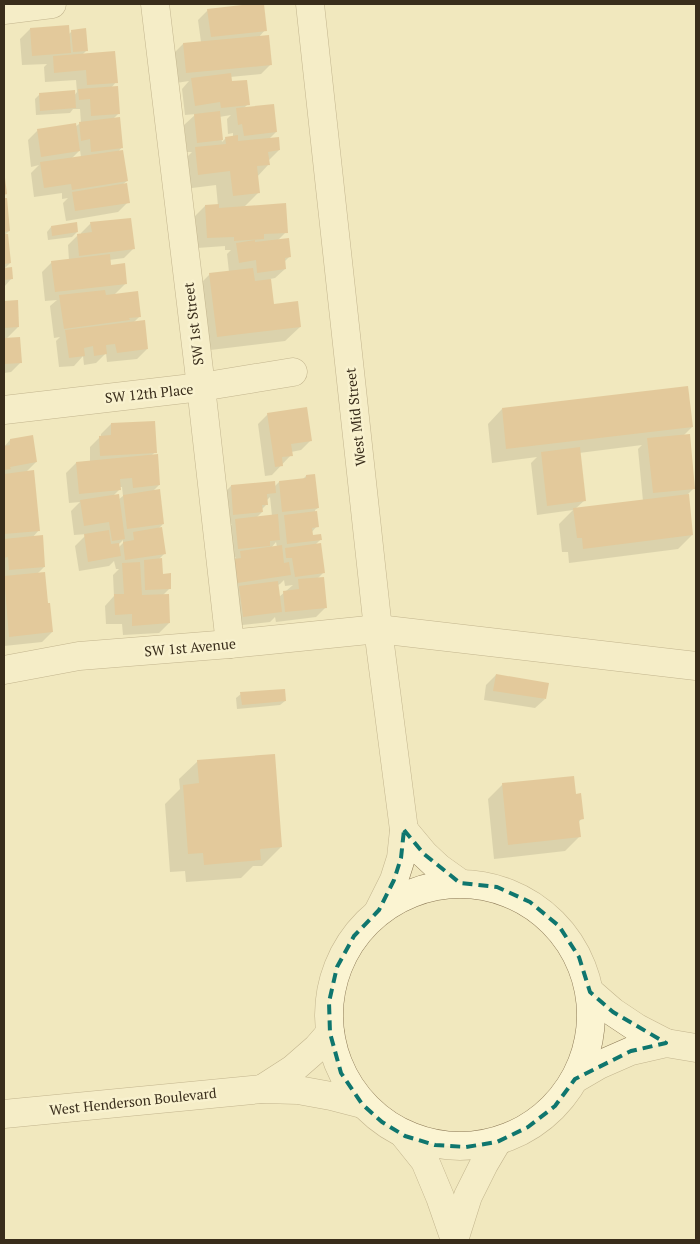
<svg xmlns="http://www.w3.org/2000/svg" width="700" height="1244" font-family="'PT Serif',serif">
<rect width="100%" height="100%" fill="#f1e8be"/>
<g fill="#0003" fill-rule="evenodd">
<path d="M262,4L265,30L259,37L271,64L261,74L230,77V83L248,104L244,108L276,132L269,139L279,150L268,161V165L257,177L258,193L244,207L286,232L277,241L290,256L284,262L285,269L275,278L270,279L273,305L300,327L285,341L202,351L195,289L210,274L229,272L227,254L231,250H225V246L197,248L195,216L205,206H218L216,185L184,189L181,163L192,152H187L184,125L196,114L185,115L182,89L189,81L176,83L173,54L183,44L201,42L198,20L208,10ZM231,115L227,119L228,134L233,133V137L226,138L222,142L219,117Z"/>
<path d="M30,29L69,34L72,31L86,51L82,55L116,82L111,88L119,113L113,119L122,147L118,152L127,181L122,185L128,202L118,212L66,221L63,203L68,198L62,199V193L34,197L31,173L39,165L31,167L28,140L38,130L75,127L79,124L81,123L80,109H73L70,113L36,115L35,99L39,95L74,96L77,92L76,80L45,82L44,67L47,64L22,65L20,39ZM80,150L81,157L71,159Z"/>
<polygon points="4,199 6,199 9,231 4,236"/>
<polygon points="91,223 134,248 124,258 109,260 110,266 126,283 114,295 140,316 133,323 147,349 137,359 107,362 106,353 96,363 84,365 83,356 74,366 59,367 56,341 60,337 54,338 50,306 57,300 45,301 42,272 52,262 69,260 68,245 78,235 81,235 81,233"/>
<polygon points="51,227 77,232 72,237 48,240 47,232"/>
<polygon points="7,235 10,263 4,269 11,279 4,287 4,236"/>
<polygon points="17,301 18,327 6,339 21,362 11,372 4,373 4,302"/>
<path d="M502,409L692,427L683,436L694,488L687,495L692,535L678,549L569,563L568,552H562L559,524L573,510L537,515L531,463L537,457L492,463L488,424ZM642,445L638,449L643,501L575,509L585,500L579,453Z"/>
<polygon points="268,414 311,440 301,450 291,452 291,455 272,475 265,476 258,424"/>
<path d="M111,424L155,452L152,455L159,485L152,492L163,524L158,529L165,553L158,560L162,575L170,588L163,595L169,623L159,633L123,635L122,624H106L105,606L114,596L113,575L119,569H116L114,561L109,566L79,571L75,546L87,534L74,535L71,511L80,502L69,503L66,473L76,463L90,461V447L100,437H101V434ZM119,487H122L123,496L118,500L112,497L120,489ZM123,540V543L118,548V545Z"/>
<polygon points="10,440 36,462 25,473 39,530 32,538 44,567 37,574 52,632 42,642 4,646 4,447"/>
<path d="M306,476L318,508L315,510L317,526L311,533L312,536L321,539L315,545L323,573L317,579L326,607L316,617L276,622L275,617L270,622L233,626V560L236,557L228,558L226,530L232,524H224L221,496L231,486L274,482V487L279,482L303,479ZM270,497L272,516L256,518L262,512V509L267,504L266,501ZM276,542L277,547L271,548ZM284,580L285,586L293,585L279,597L278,585L280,584Z"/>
<polygon points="496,675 545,699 535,708 484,700 486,685"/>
<polygon points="241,694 285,701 280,705 237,709 236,698"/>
<polygon points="198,761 281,847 262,866 253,866 241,878 186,882 185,871 170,872 165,804 180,789 179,779"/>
<polygon points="503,784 575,795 582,818 578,823 579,837 565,851 494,859 488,799"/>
</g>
<g fill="#d2a571">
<polygon points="251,4 264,4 267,31 211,37 207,9"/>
<polygon points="69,25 71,53 32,56 30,28"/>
<polygon points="86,28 88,51 73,52 71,30"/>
<polygon points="269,35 272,65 186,73 183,43"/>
<polygon points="115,51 118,83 87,85 86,70 54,73 53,56"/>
<polygon points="231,73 232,81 247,80 250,105 221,108 220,102 195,106 191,78"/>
<polygon points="118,86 120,114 91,116 90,99 79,100 78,89"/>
<polygon points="75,90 76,108 40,111 39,93"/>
<polygon points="274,104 277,132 244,136 242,124 238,125 236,108"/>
<polygon points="220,111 223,140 197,143 194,114"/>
<polygon points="120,117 123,148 91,152 90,139 81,141 79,122"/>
<polygon points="76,123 80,151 41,157 37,129"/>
<polygon points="238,135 238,141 279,137 280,150 268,152 270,165 257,166 260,193 233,196 230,171 198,175 195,147 226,144 225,137"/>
<polygon points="123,150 128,181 72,190 71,184 44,188 40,162"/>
<polygon points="4,178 5,178 7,194 4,195"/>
<polygon points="127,183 130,203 75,211 72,192"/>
<polygon points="4,198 7,198 10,231 4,232"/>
<polygon points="286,203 288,233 264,234 264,239 234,241 234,237 207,238 205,205 219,204 219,208"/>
<polygon points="131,218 135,249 79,256 77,234 92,232 90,222"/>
<polygon points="77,222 78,232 52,236 51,226"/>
<polygon points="4,234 8,234 11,263 4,264"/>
<polygon points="289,238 291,257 285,258 286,269 257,273 256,260 239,263 236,243 255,240 255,242"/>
<polygon points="110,254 111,265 125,263 127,284 55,292 51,261"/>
<polygon points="12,267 13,279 4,280 4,268"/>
<polygon points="253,268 255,281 271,279 274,304 298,301 301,327 217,337 209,273"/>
<polygon points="105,290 106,295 138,291 141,317 129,318 130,320 64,329 59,295"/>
<polygon points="18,300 19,327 4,328 4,301"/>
<polygon points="145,320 148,349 117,353 115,344 106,345 107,354 94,356 93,346 84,348 85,356 69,358 65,330"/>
<polygon points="20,337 22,363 4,364 4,338"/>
<polygon points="688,386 693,427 506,449 502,408"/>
<polygon points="307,407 312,441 291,444 293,456 282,457 283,466 275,467 267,413"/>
<polygon points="155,421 157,453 100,456 99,436 111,435 111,423"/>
<polygon points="690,434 695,489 653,493 647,438"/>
<polygon points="33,435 37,462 10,467 11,469 4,470 4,446 10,445 10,439"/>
<polygon points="580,447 586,501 547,506 541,452"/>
<polygon points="158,454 160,485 133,488 132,478 120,479 121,490 79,494 76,462"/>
<polygon points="34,470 40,531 4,534 4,474"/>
<polygon points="315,474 319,508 282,512 279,481 306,478 306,475"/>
<polygon points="275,481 276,493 267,494 268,505 262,505 263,512 233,515 231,485"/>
<polygon points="160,489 164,524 127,529 123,495"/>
<polygon points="119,494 125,539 112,541 109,522 84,526 80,500"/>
<polygon points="689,494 693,535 583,549 582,538 577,538 573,508"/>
<polygon points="317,511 319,527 312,528 313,535 321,534 322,540 287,544 284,515"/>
<polygon points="278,514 280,540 270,541 270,546 238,549 235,519"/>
<polygon points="162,527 166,554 125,560 123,542 134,540 133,532"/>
<polygon points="109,530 111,544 119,543 121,556 88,562 84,534"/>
<polygon points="43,535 45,567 9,570 8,557 4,558 4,539"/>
<polygon points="321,543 325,573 295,577 292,558 286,558 285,548"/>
<polygon points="282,545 284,563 289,562 291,575 231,584 228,560 241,558 240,551"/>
<polygon points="162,558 163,574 171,573 171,589 145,590 144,560"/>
<polygon points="140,562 142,595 169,594 170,623 132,626 132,614 115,615 114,594 124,594 122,563"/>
<polygon points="45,572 48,603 50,603 53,632 9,637 4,576"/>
<polygon points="324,577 327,608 285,612 283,591 299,589 298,579"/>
<polygon points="278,581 282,612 243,617 239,586"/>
<polygon points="496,674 549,683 546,699 493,691"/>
<polygon points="285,689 286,701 242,705 240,692"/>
<polygon points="275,754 282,847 260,849 261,860 204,865 203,853 188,854 183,785 199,783 197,760"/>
<polygon points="574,776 576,794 581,793 584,819 579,820 581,837 508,845 502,783"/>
</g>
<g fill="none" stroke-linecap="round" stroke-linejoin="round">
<g stroke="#8b7855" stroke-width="29">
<g id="minor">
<polyline points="155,4 201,387 230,644"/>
<polyline points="310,4 378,629 404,830 401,858 394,880 379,910"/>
<polyline points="4,10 52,4"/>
<polyline points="4,410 201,387 293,372"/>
<polyline points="4,670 79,656 230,644 378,629 696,666"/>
<polyline points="404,830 424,854 439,868 460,883"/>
</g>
</g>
<g stroke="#8b7855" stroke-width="29">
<g id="tertiary">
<circle cx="460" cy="1015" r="131"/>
<polyline points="590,992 613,1012 637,1028 666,1043"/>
<polyline points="575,1079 599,1065 631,1051 666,1043 696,1048"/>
<polyline points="262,1089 293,1069 317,1048 330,1033"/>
<polyline points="4,1114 262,1089 298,1090 331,1096 362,1104"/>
<polyline points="405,1136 425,1161 440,1197 455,1240"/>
<polyline points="455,1237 468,1196 484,1164 497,1142"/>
</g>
</g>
<use href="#minor" stroke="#fbf4d2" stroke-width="28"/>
<use href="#tertiary" stroke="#fbf4d2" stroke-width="28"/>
</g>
<path d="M0 0H700V1244H0ZM404,830L424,854L460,883L497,887L530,902L559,926L579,957L590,992L613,1012L666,1043L631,1051L575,1079L555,1106L528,1127L497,1142L466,1147L435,1145L405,1136L382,1122L362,1104L341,1073L330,1033L329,1002L337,967L354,936L379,910L394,880L401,858Z" fill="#f1e8be" fill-opacity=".55" fill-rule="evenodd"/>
<path fill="none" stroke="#0f766e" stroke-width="4" stroke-dasharray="10 6" stroke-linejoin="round" d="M404,830L424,854L460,883L497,887L530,902L559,926L579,957L590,992L613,1012L666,1043L631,1051L575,1079L555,1106L528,1127L497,1142L466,1147L435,1145L405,1136L382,1122L362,1104L341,1073L330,1033L329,1002L337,967L354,936L379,910L394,880L401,858Z"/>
<g text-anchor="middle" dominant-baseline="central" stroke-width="5" stroke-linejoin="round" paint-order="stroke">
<g font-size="14" fill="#392d1b" stroke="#f8f1ce">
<text transform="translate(193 324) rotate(-97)">SW 1st Street</text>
<text transform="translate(149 393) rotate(-6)">SW 12th Place</text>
<text transform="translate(355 417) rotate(-96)">West Mid Street</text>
<text transform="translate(190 647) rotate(-5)">SW 1st Avenue</text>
<text transform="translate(133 1101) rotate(-6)">West Henderson Boulevard</text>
</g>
</g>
<rect width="700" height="1244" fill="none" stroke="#392d1b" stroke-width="10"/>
</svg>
